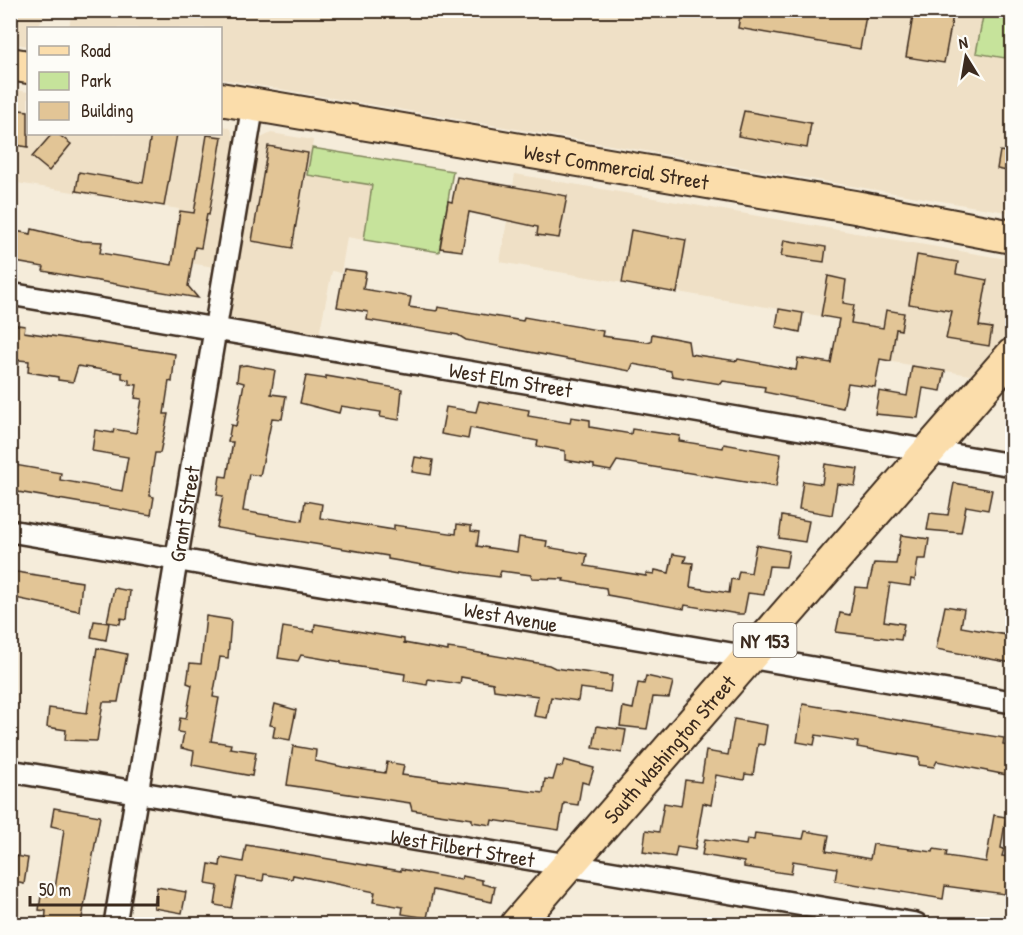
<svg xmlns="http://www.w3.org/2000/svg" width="1023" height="935" font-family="'Patrick Hand',sans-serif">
<rect width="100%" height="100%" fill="#f5ecda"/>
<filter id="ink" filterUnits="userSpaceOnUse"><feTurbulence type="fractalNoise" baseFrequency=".0167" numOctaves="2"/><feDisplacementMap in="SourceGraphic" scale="12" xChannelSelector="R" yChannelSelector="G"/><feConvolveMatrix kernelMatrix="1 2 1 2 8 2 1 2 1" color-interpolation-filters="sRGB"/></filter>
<g filter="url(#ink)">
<g fill="#efe0c6">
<polygon points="72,10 984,10 976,52 1005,58 1012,14 1012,213 221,79 220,28 69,28"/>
<polygon points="10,11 45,11 38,28 28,28 28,46 11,43"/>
<polygon points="10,89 28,92 28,134 220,134 221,124 231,129 235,142 214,267 171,260 179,209 11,182"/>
<polygon points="271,133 313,140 308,175 372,185 364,240 347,237 341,273 332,271 319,335 237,322 227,315 257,140"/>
<polygon points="515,174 1006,259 1012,263 1012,327 976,376 833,352 838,319 500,262"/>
</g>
<g fill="#c6e39b" stroke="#80865c" stroke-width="1.5">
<polygon points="984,11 1012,11 1005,58 976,53"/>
<polygon points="312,148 453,171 439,252 364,240 372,185 307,175"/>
</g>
<g fill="#e2c596" stroke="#3b2a1e" stroke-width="1.5">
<polygon points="741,10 867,10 860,49 738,28"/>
<polygon points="914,10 954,10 944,63 906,57"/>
<polygon points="10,109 28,111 28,147 10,144"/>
<polygon points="744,111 811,123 807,148 738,136"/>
<polygon points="52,134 58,134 71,144 49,171 32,157"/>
<polygon points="151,134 177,134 164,206 76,191 79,172 143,183"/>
<polygon points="207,135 222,137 209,215 207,214 201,248 195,247 188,286 198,298 75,277 43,271 44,267 10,261 10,230 31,234 32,229 82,241 102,242 100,253 172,265 180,211 194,213"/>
<polygon points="268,146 308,153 292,248 252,241"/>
<polygon points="1000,151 1012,153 1012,172 997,169"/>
<polygon points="457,177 567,196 559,238 537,235 538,227 469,212 462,251 440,248 448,201 452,202"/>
<polygon points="631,230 686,240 677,293 622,283"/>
<polygon points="784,240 826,247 824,262 781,256"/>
<polygon points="917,255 958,262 956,274 987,280 979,326 992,328 989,346 946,339 952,311 909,304"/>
<polygon points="344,269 366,272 363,289 411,297 409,307 437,311 438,307 523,321 524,317 603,331 602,336 647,342 651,341 652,334 688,341 690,354 737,361 738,359 796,370 798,358 831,363 839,319 821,316 828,276 846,280 843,303 854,305 851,323 883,328 886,310 904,313 901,330 896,329 891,361 880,359 875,387 848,383 843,408 764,392 765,387 723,381 721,384 672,376 671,371 633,364 630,371 466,340 458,335 367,320 368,312 337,307"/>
<polygon points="779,309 803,313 800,332 776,327"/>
<polygon points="10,324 25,326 24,332 175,354 172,382 169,381 164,414 168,414 165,429 160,453 155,453 151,478 150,496 154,497 151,515 18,492 18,489 11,488 15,465 61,473 60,480 122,491 128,457 92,451 95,430 113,433 114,429 136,433 142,399 135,398 137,385 129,384 129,380 122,378 122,373 78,366 73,382 58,380 58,377 28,372 29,361 19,360 18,366 10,365"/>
<polygon points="246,365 275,370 271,394 286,396 282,419 272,418 260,476 249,474 243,511 302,521 305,501 322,504 320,518 394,530 394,525 456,534 457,524 471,526 471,531 479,532 477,546 517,552 519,537 547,541 546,547 587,554 585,566 646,576 646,573 654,574 655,570 669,573 673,554 686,556 684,562 693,563 690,587 729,593 731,579 737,580 739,571 751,573 756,545 789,551 786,567 769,566 764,595 748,593 744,614 738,614 685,605 684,609 607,595 606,588 563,581 564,579 532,578 531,575 501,571 499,577 469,573 388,559 388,556 217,528 223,496 217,495 220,476 227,477 233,442 228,442 231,425 236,426 244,383 237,381 239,366"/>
<polygon points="912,366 945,371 941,391 923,388 918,418 875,414 879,391 907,396"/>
<polygon points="306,376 326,379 326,376 402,389 399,420 380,417 381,412 341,406 339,413 300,403"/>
<polygon points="479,401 529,410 528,416 570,423 571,417 590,420 590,427 631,434 632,429 680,436 679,441 723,448 724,444 781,454 776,487 617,461 611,471 594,468 594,465 565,460 565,451 537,446 538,441 470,428 468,439 441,434 446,407 476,412"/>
<polygon points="415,457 433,460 431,475 412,472"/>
<polygon points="825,464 858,469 855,486 837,484 832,515 799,509 803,481 822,484"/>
<polygon points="954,483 992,490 988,510 966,506 961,533 927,530 930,513 948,515"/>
<polygon points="782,516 809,521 805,542 779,538"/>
<polygon points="901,535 929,539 926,559 918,559 915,580 911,579 910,586 890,583 884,621 904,624 901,640 836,632 840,613 850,615 855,587 868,588 874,563 896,564"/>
<polygon points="10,571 82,582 79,611 10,597"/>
<polygon points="114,588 130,591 127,619 121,618 120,624 107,622"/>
<polygon points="945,606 964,609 961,627 1012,636 1012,663 936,649"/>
<polygon points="206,616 231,620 228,658 220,657 213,697 219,698 211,741 231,744 230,748 256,752 252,776 192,765 194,751 181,748 184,733 178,732 180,718 186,719 192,685 187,683 190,663 201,664"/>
<polygon points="94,621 109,623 106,640 91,637"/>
<polygon points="315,624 404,639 404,643 448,651 448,648 462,650 549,665 555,668 612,676 610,692 580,688 578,701 551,697 547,718 534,716 538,696 494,690 493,683 461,677 460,684 428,679 427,685 404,681 405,674 341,664 341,662 301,655 298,661 278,658 283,627 314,632"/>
<polygon points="97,648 127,654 118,702 103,702 97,741 65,740 66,730 47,727 49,708 87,713"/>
<polygon points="646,676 673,682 669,698 653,697 647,729 620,726 623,707 633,709 638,683 644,684"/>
<polygon points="275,704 296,710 290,740 273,737 275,726 270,725"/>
<polygon points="803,704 1004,738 1003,745 1012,747 1012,776 937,761 934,767 919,765 919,758 857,747 858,742 816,735 814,745 797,742"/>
<polygon points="734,719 767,725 764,745 758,744 753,775 745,774 744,780 716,775 711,805 703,803 695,850 677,847 675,857 643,852 646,830 659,832 664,803 681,806 685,780 701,782 706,751 728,755"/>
<polygon points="597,726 626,730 622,753 593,748"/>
<polygon points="293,746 316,750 315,761 343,767 385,773 387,762 404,765 402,775 543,793 545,779 553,780 557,766 562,767 564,760 594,768 589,784 582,782 578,805 564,803 559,830 492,820 491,825 472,822 472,819 412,810 410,803 287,785"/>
<polygon points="54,808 100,816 81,924 45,924 46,911 39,910 41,896 54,895 61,850 64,829 51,826"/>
<polygon points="994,815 1006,817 1001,848 1004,849 1002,856 1010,857 1009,867 1012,868 1012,895 945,886 943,899 835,881 837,868 793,861 791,874 744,867 744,862 702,855 705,839 746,845 747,839 754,840 755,833 803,839 805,831 829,835 826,851 870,859 873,844 933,852 934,849 947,851 946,856 986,862"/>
<polygon points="246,845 401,871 401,869 461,880 462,876 482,880 482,884 495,887 492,902 433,890 427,918 402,914 403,907 373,902 375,892 293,875 292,879 264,874 263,881 237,877 231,908 215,905 218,886 206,884 209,864 220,866 221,858 243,862"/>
<polygon points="10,855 28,858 24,884 10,881"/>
<polygon points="157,887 186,892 182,913 154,908"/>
</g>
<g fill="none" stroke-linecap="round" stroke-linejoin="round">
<g stroke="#3b2a1e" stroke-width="26">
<g id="minor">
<path id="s1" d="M10,294L1012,465"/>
<path id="s2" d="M10,531L1012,702"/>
<path id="s3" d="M10,771L916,924"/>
<path id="s4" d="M115,924L253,105"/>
</g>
</g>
<g stroke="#3b2a1e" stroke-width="36">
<g id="primary">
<polyline points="10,64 28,67"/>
<path id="s5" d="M220,99L855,207L1012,237"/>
<path id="s6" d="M517,924L1012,355"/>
</g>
</g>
<use href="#minor" stroke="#fdfcf7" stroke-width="21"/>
<use href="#primary" stroke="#fbddab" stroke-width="32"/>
</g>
</g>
<g text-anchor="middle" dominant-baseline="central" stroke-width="6" stroke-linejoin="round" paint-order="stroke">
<rect fill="#fdfcf7" stroke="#75695f" stroke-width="1.5" x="733.5" y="623" width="63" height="34" rx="4.5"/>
<g font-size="20" font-weight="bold" fill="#3b2a1e">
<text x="765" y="640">NY 153</text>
</g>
<g font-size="21" fill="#3b2a1e" stroke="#fdfcf7">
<text stroke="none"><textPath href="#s5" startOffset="402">West Commercial Street</textPath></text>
<text stroke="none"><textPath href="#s1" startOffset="508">West Elm Street</textPath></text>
<text stroke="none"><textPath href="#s4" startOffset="416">Grant Street</textPath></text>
<text stroke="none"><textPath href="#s2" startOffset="508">West Avenue</textPath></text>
<text stroke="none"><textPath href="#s6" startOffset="232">South Washington Street</textPath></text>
<text stroke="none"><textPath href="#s3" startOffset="459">West Filbert Street</textPath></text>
</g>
</g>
<rect width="1023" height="935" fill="none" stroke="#fdfcf7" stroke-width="36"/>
<rect x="18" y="18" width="987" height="899" fill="none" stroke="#3b2a1e" stroke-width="2" filter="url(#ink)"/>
<rect x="27" y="27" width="195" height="108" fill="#fdfcf7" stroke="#afa8a0" stroke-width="1.5"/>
<rect x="39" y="46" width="30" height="9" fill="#fbddab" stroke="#afa8a0" stroke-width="1.5"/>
<text x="81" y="57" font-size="18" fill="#3b2a1e">Road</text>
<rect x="39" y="72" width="30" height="18" fill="#c6e39b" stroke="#afa8a0" stroke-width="1.5"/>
<text x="81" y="87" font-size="18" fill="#3b2a1e">Park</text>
<rect x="39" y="102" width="30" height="18" fill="#e2c596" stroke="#afa8a0" stroke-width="1.5"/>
<text x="81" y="117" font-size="18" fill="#3b2a1e">Building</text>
<g transform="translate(966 57) rotate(349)" stroke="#fdfcf7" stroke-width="4.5" paint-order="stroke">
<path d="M0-4.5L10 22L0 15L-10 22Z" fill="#3b2a1e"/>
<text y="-9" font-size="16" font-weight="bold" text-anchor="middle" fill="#3b2a1e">N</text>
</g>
<path d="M30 896v9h128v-9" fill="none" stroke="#3b2a1e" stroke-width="3"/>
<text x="39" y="896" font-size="18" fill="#3b2a1e" stroke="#fdfcf7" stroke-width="4.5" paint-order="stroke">50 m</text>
</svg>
